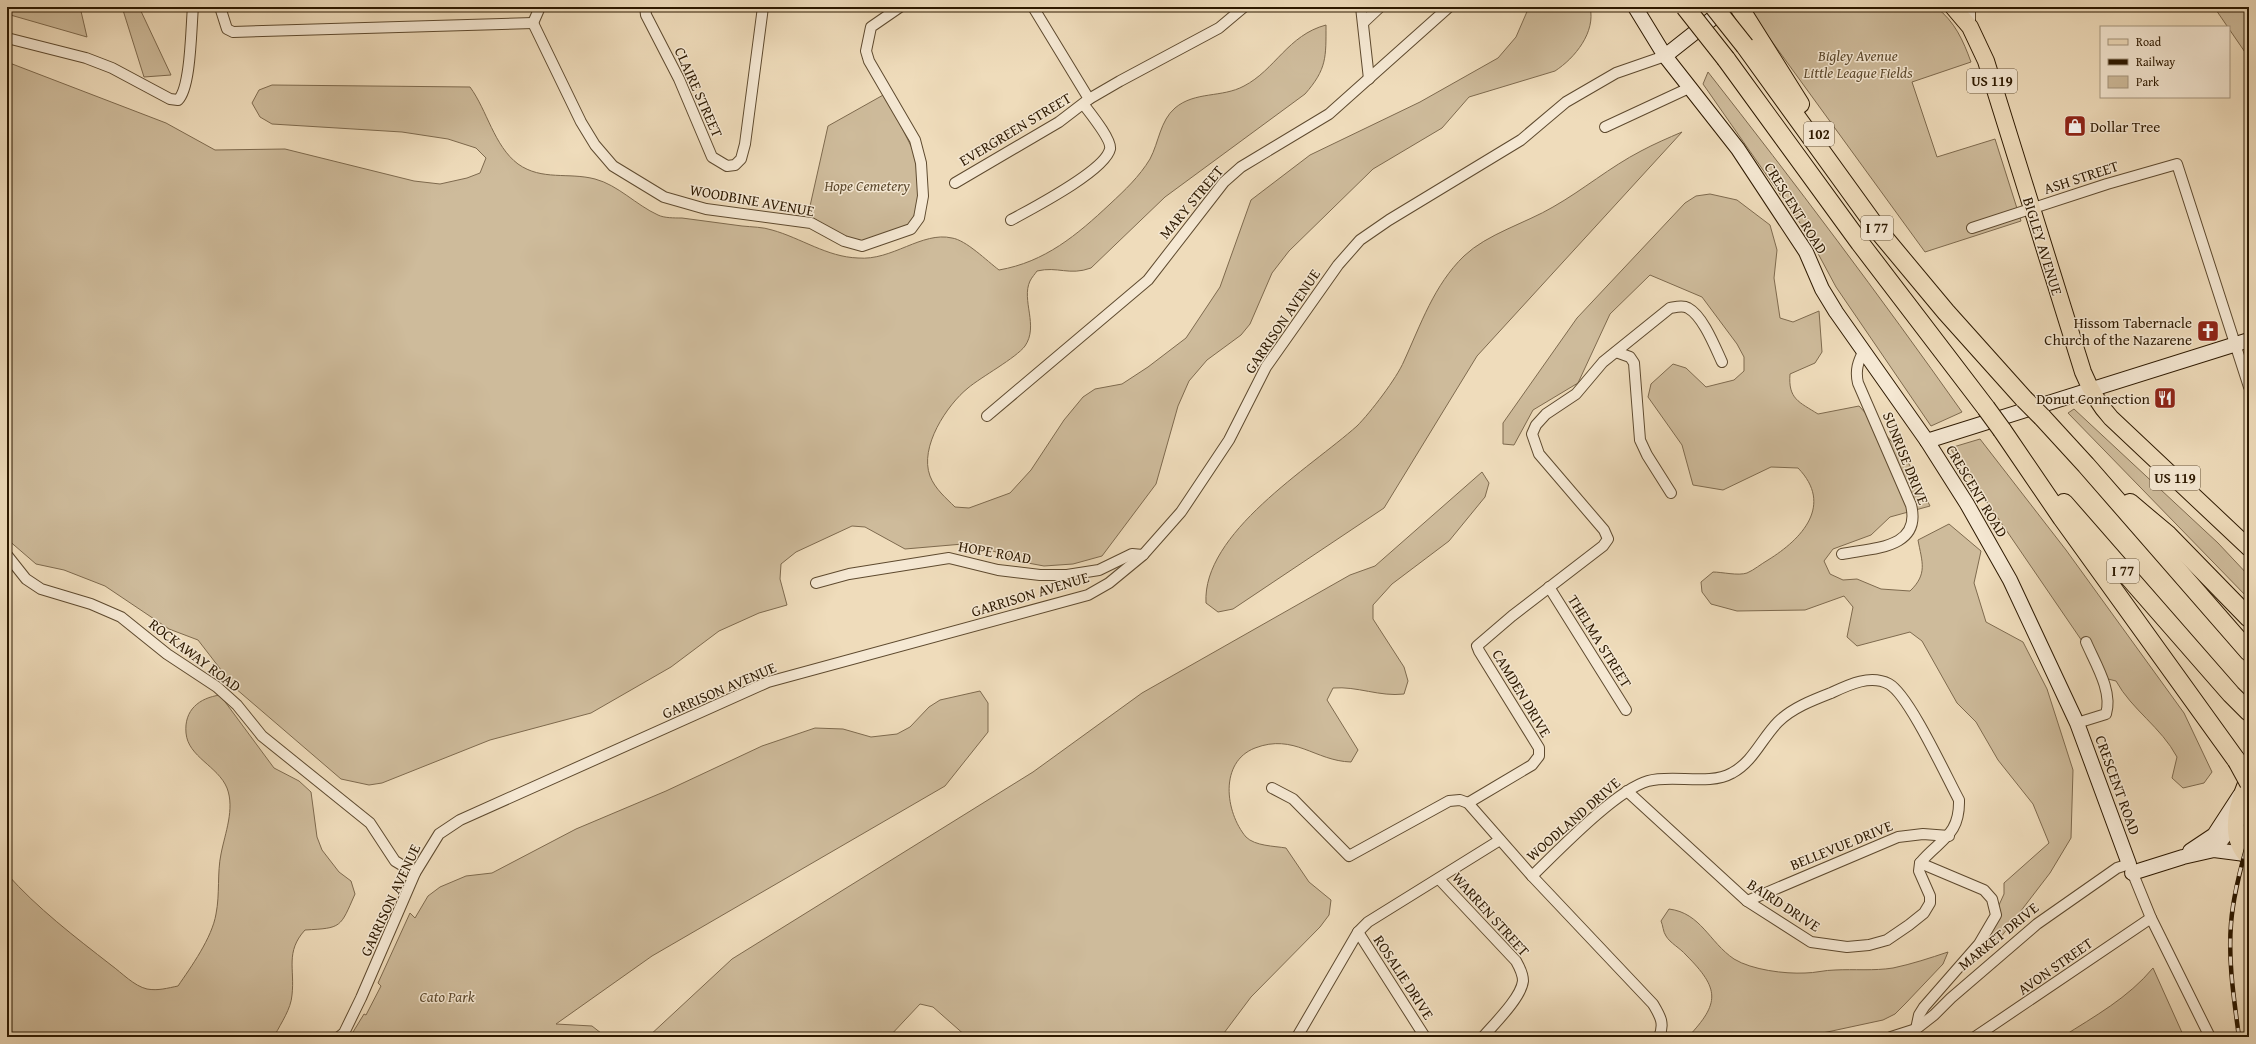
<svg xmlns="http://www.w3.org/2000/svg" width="2256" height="1044" font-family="'Gentium Book Plus',serif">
<rect width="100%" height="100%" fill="#efdcbb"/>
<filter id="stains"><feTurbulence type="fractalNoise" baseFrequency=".005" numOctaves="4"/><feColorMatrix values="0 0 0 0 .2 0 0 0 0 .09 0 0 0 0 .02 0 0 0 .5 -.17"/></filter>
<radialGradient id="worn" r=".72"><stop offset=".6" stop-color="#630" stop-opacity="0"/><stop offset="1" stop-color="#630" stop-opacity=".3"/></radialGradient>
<g fill="#cebb9b" stroke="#7e6a4e">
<polygon points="7,7 80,7 87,37 7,14"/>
<polygon points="122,7 139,7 171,75 144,77"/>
<path d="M1529,7H1590C1596,32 1575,58 1555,71L1469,97L1442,128L1373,169L1289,251L1272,273L1250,324L1241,335L1207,360L1189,381L1178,406L1156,484L1102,556L1073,564L1044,566L1028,563L990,550L963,544L905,549L865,527L852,526L796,552L781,564L780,579L787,605L759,613L719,631L671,667L591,713L490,740L382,783L369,785L341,779L235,688L198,640L169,629L105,586L64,570L36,564L7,539V62L166,123L215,150L285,149L414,181L440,184L467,178L480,173L486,158L476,148L448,139L402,132L272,124L260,117L252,103L259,90L272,85L470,87C487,110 494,146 518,164C542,181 568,172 595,179C618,185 636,205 658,215C664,218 674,218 682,218C702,221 722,223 742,226C752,227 763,227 772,230C801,238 827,257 858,258C892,261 922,231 952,238C966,240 987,261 999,270C1045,262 1077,235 1110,204C1125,190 1139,177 1150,159C1159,142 1160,121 1175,108C1195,91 1222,98 1244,86C1275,70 1288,35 1326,25C1326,57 1327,69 1305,94L1165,197L1091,268C1069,276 1058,266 1037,271C1035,274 1032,277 1030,281C1021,300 1039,326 1025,346C1016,358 981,377 968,388C947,405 919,447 930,476C935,489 946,498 955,507L969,508L1010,493L1031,470L1064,420L1083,397L1095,389L1122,384L1148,367L1186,338L1220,287L1251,200L1310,155L1420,102L1498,58L1516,37Z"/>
<path d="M1753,7H1936C1955,22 1963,40 1971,62L1912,82L1937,157L1995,139L2021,221L1925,252L1749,10Z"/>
<polygon points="2214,7 2245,7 2249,13 2249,58"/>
<path d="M1708,72C1795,183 1880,296 1962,412L1931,426L1836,287L1807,233L1703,84Z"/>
<polygon points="885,94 919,162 919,204 912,220 905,227 862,242 840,234 808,215 828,126"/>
<path d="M1682,132L1477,356L1384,508L1233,609L1218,612L1206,603C1202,533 1310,468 1357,426C1370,413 1397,378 1404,361C1421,324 1434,285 1464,256C1487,234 1526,223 1553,207C1583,190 1610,167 1641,151C1654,144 1668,138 1682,132Z"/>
<path d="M1710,194L1737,200L1770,225L1777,250L1774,278L1780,318L1793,322L1819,311L1822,352L1815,363L1790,374C1788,399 1799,402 1818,414L1859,406L1905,456L1930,506L1890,517L1871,535L1833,549L1824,561L1830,574L1843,580L1857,579L1881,589L1910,591C1928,574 1922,562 1918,540L1949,524L1981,551L1974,583L1986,622L2023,642L2047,689L2073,770L2071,838L2050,873L1994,946L1974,960L2004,894V883L2049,843L2033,804L1998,760L1976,722L1957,703L1922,641L1910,632L1857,646L1847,637L1853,607L1844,596L1805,610L1737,611L1711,604L1702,592L1701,582L1713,572C1722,572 1738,576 1747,573C1754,570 1761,564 1768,560C1802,539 1834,505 1798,468L1771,467L1723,490L1693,485L1682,445L1648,397L1651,384L1673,364L1686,368L1706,387L1734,380L1744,371V357L1737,344L1702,297L1650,275L1610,314L1578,383L1533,410L1514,445L1503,444V423L1577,318L1685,203L1696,196Z"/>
<polygon points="2074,409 2218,543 2249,576 2249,599 2068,413"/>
<path d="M1980,439L2066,550L2184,713L2212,772L2204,783L2183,788L2172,778L2177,757C2161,727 2132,710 2116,681L2108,679L1950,448Z"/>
<path d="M1482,472L1489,483L1485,497L1449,541L1392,584L1373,605V619L1404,667L1408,681L1404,694C1380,697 1357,686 1333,688L1327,700L1358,750L1351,762C1315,761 1294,733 1255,748C1219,762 1225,812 1246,837C1255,846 1274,846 1286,848L1309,882L1331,900L1329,915L1320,927L1251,997L1221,1037H967L933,1007L920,1004L889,1037H648L732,959L1033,772L1142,693L1350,575L1375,566Z"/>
<polygon points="980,691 988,703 988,732 945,786 652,956 556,1024 592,1026 606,1037 350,1037 364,1014 366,1015 381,986 378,983 410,913 415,918 428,896 440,887 466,876 492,873 576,829 666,791 762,746 815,728 843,729 871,737 897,734 910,727 929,707 940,700"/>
<path d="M220,695L274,768L299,781L311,792L317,837L322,850L339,872L351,881L355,894C340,928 342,928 305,930C285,952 295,969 292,995C291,1009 281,1023 275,1035L273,1037H7V874C37,908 75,937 111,965C122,973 134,986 147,989C158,991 168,988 178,986C191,967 212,938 216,914C220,894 217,873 221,854C225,833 235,809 227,788C218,766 188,757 186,733C184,710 199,698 220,695Z"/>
<path d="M1669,909C1701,913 1709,942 1734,959C1752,970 1785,974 1805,973C1815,973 1825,970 1835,970C1854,969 1874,971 1893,968C1912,964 1930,958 1948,952L1943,964L1905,1004L1895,1014L1883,1020L1804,1037H1688C1720,1003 1720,989 1686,955C1680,948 1670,943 1666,936C1663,932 1663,925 1661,921Z"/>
<path d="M2153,968L2184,1037H2062C2095,1016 2128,998 2153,968Z"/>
</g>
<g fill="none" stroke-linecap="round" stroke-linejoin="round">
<g stroke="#5e4a2f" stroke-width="12">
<g id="street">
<polyline points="220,7 227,29 233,32 533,23"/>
<polyline points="645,7 646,15 679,79 712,157 727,166 735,165 741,159 745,144 763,7"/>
<polyline points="1033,7 1089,99"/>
<polyline points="1361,7 1369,79"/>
<polyline points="1970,7 1970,27"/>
<polyline points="533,23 581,122 595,145 613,166 664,197 706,209 811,223 844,241 862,246 911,229 919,218 923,196 921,163 915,140 869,61 866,51 871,27 900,7"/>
<polyline points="533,23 540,7"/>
<polyline points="1363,23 1380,7"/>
<path d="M7,38L86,58L112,68L170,99L178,100C191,88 191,27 193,7"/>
<polyline points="1605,127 1689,88"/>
<polyline points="955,183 1059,122 1089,99 1120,81 1219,28 1244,7"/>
<path d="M1011,220C1031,209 1105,171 1110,149C1112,140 1090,113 1084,105"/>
<polyline points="1972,228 2107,184 2177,164 2249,387"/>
<polyline points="1616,352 1630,357 1634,363 1640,440 1647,455 1671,493"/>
<polyline points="987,416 1148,280 1224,182 1241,167 1329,114 1449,7"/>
<path d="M1842,554C1872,548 1922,549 1911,505L1858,383C1855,370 1858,362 1864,350"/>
<polyline points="7,555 26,579 41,589 91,604 121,617 167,654 217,687 237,705 262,736 370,823 395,861 415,873"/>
<polyline points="816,583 849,574 949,558 998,570 1040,575 1067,575 1099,570 1132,554 1143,555"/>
<polyline points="1549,587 1626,710"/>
<path d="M2077,723L2106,714C2113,691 2095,663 2086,642"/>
<path d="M1272,788L1293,799L1349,856L1449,801L1460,800L1468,803L1532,876L1653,1004C1660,1016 1665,1023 1659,1037"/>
<polyline points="1627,791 1747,901 1811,942 1847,947 1869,945 1887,940 1909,925 1924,913 1930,903 1930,896 1919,871 1920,863"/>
<path d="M1468,803L1532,765L1539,756V748L1479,651L1477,646L1512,616L1603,546L1608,539L1604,530L1539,454L1532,434L1536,425L1546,414L1576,394L1603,362L1670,308C1676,307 1683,305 1688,308C1703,316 1715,347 1722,362"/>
<path d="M1532,876C1558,851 1616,790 1648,781C1673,774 1709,786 1732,773C1753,762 1762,738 1778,722C1792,708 1813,700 1831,693C1848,685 1870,674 1889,684C1909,695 1946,776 1959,800C1960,836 1940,839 1920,863L1984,890L1992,899L1996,915L1979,944L1924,1007L1919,1015L1916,1029"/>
<path d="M1439,879L1516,961C1520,968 1523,974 1523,981C1521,998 1494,1024 1483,1037"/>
<polyline points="1747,901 1898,837 1923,834 1949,836"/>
<polyline points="1358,932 1425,1037"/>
<polyline points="339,1037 344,1033 361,998 415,873 439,834 460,820 768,682 1088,595 1109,583 1143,555 1181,512 1229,440 1266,367 1338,265 1360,240 1389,220 1521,140 1566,102 1616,73 1665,56"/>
<polyline points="1297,1037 1358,932 1368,922 1500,840"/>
<polyline points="1891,1037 1916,1029 1934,1015 1951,998 2037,924 2117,868 2129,864 2151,918 2210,1037"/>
<polyline points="1975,1037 2151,918"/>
</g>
</g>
<g stroke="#2d1900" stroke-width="16">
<g id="secondary">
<polyline points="1635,7 1665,56 1738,149 1806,252 1822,289 1836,312 1927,441 1967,504 2010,580 2077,723 2129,864"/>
<polyline points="1665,56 1727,7"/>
<polyline points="1927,441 2249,340"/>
<polyline points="2214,850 2235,822"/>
<polyline points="2190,851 2214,835 2240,795"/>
<polyline points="2132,873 2183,857 2214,850 2245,854"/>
</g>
</g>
<g stroke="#2d1900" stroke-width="18">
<g id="primary">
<path d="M1953,7L1970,27L1986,61L2083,372C2090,389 2098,404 2111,418L2249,548"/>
<path d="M2249,777C2238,801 2226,837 2249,858"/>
</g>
</g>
<g stroke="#2d1900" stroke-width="20">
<g id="highway">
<polyline points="1739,7 1800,104"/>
<polyline points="1745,46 1881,234 1946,312 2024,399"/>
<polyline points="1726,59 1860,243 1986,408"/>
<polyline points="2042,417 2086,465 2249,652"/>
<polyline points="2002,430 2062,518 2237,761 2248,771"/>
<polyline points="2064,503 2231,694 2249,712"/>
<polyline points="2130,503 2168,535 2249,618"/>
</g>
</g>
<use href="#street" stroke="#f5e8d3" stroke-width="10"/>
<use href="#secondary" stroke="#f5e8d3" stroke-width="14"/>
<use href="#primary" stroke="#efdcbb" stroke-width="16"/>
<use href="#highway" stroke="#efdcbb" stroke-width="18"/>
<g stroke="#2d1900" stroke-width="4.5">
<path id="rail" d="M2239,1037C2234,999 2228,962 2231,924C2233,895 2241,866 2249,839"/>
</g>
<use href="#rail" stroke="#f5e8d3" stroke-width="3" stroke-dasharray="9" stroke-linecap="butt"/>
<g stroke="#2d1900" stroke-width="20" stroke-linecap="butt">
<g id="highway-bridge">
<polyline points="1685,7 1726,59"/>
<polyline points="1714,7 1745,46"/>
<polyline points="2024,399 2042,417"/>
<polyline points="1986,408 2002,430"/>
<polyline points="2237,761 2249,783"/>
</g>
</g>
<use href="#highway-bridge" stroke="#efdcbb" stroke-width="18"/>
</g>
<defs>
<g id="shop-square" transform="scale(1.15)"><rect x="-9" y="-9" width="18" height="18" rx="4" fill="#8f2418" stroke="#f5e8d3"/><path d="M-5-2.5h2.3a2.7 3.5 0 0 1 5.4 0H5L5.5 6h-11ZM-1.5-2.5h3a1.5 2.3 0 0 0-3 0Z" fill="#fff"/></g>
<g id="church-square" transform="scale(1.15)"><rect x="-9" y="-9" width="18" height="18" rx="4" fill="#8f2418" stroke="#f5e8d3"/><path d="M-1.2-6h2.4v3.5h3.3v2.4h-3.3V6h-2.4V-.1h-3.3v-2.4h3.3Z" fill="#fff"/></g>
<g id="restaurant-square" transform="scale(1.15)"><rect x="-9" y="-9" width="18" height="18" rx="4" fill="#8f2418" stroke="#f5e8d3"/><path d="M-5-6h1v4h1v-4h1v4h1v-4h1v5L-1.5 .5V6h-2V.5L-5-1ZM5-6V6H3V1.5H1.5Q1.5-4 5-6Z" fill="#fff"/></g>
</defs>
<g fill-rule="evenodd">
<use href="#shop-square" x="2075" y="126"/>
<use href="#church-square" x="2208" y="331"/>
<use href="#restaurant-square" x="2165" y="398"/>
</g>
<g text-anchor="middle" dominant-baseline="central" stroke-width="3" stroke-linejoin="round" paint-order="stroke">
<g fill="#f5e8d3" stroke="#69573f" stroke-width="1">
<rect x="1967" y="69" width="50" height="24" rx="3"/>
<rect x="1804" y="122" width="30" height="24" rx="3"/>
<rect x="1861" y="216" width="32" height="24" rx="3"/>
<rect x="2150" y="466" width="50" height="24" rx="3"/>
<rect x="2107" y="559" width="32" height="24" rx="3"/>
</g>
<g font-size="14" font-weight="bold" fill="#2d1900">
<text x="1992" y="81">US 119</text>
<text x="1819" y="134">102</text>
<text x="1877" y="228">I 77</text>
<text x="2175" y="478">US 119</text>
<text x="2123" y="571">I 77</text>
</g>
<g font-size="15" font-style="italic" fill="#5d4a2e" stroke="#f5e8d3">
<text x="1858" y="55">Bigley Avenue<tspan x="1858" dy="17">Little League Fields</tspan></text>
<text x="867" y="185">Hope Cemetery</text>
<text x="447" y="996">Cato Park</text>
</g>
<g font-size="15" fill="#2d1900" stroke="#f5e8d3">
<text transform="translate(699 92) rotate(66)">CLAIRE STREET</text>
<text transform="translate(1015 129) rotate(-31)">EVERGREEN STREET</text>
<text transform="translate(2081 177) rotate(-18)">ASH STREET</text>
<text transform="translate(752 200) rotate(10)">WOODBINE AVENUE</text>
<text transform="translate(1191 202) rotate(-50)">MARY STREET</text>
<text transform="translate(1796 208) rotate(58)">CRESCENT ROAD</text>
<text transform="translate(2043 246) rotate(73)">BIGLEY AVENUE</text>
<text transform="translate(1282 321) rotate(-56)">GARRISON AVENUE</text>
<text transform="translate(1906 458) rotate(68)">SUNRISE DRIVE</text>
<text transform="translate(1977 491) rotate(59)">CRESCENT ROAD</text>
<text transform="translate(995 552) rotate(10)">HOPE ROAD</text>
<text transform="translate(1030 594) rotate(-17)">GARRISON AVENUE</text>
<text transform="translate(1600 641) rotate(58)">THELMA STREET</text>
<text transform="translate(195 655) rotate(37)">ROCKAWAY ROAD</text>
<text transform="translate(719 690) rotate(-23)">GARRISON AVENUE</text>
<text transform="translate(1522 693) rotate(59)">CAMDEN DRIVE</text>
<text transform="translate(2118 785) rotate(70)">CRESCENT ROAD</text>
<text transform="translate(1573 819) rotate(-41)">WOODLAND DRIVE</text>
<text transform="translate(1841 845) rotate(-22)">BELLEVUE DRIVE</text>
<text transform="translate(390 900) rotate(-65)">GARRISON AVENUE</text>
<text transform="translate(1784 905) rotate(33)">BAIRD DRIVE</text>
<text transform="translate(1491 914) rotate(48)">WARREN STREET</text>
<text transform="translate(1998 936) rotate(-39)">MARKET DRIVE</text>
<text transform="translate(2055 966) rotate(-35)">AVON STREET</text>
<text transform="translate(1404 977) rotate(57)">ROSALIE DRIVE</text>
</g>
<g font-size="15" fill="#2d1900" stroke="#f5e8d3" text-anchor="end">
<text x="2090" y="126" text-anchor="start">Dollar Tree</text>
<text x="2192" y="322">Hissom Tabernacle<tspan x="2192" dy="17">Church of the Nazarene</tspan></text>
<text x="2150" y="398">Donut Connection</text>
</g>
</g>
<rect width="2256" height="1044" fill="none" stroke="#efdcbb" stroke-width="24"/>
<rect x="8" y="8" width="2240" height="1028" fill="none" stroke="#2d1900" stroke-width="2"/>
<rect x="12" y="12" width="2232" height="1020" fill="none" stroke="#2d1900"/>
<rect x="2100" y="26" width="130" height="72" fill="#f5e8d3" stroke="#a5957f"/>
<rect x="2108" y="39" width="20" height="6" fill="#efdcbb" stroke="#a5957f"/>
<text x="2136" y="46" font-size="12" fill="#2d1900">Road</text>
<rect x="2108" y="59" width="20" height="6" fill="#2d1900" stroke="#a5957f"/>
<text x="2136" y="66" font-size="12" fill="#2d1900">Railway</text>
<rect x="2108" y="76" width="20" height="12" fill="#cebb9b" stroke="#a5957f"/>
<text x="2136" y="86" font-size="12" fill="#2d1900">Park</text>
<rect width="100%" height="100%" filter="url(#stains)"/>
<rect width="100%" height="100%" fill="url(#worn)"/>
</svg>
